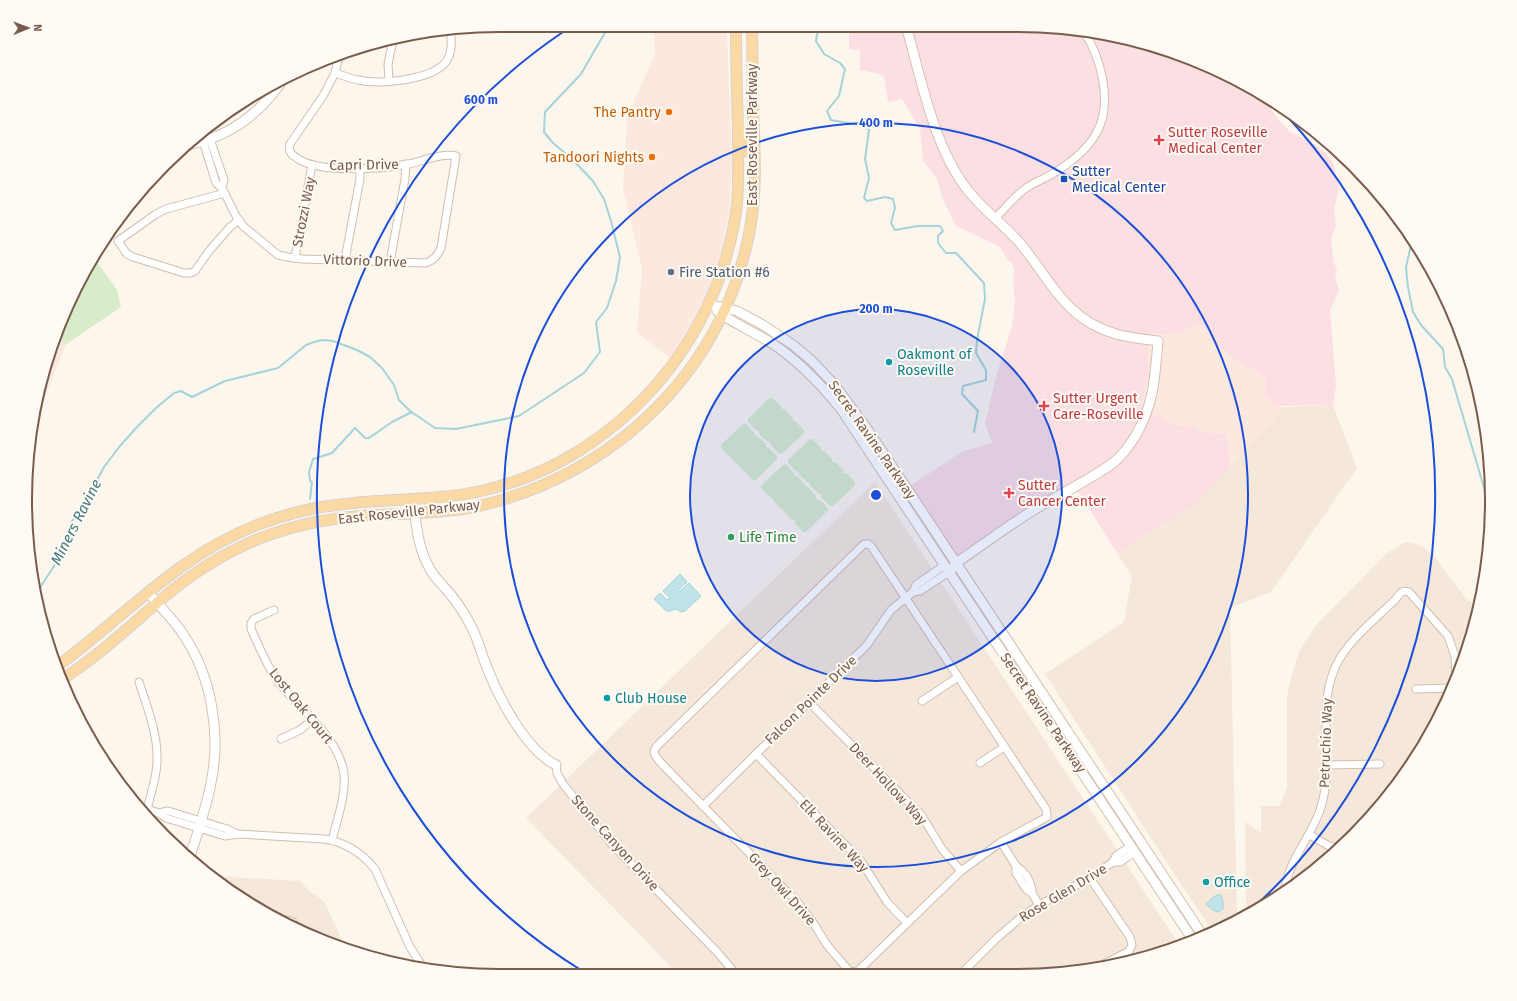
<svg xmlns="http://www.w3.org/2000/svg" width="1517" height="1001" font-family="'Fira Sans',sans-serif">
<rect width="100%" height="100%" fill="#fdf6ec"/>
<g fill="#f5e8da">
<polygon points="1333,405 1357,468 1271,592 1230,608 1237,916 1211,928 1182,886 1045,674 1124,622 1132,576 1117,553 1195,505 1231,466 1230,465 1285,407"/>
<polygon points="875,482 1163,920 1179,945 1139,960 1047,975 677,973 526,818"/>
<polygon points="1405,542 1421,545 1433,555 1464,596 1477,608 1467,654 1428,738 1374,814 1306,878 1246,915 1245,822 1261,833 1261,806 1279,806 1287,788 1287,697 1291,678 1300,649 1317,624 1387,553"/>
<polygon points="214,876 300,881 309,891 324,901 347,951 290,927"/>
</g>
<g fill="#fde8e0">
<polygon points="654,29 725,29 727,33 732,163 729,213 723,244 716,270 707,292 694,320 670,358 637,333 642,269 623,189 627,118 655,54"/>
<polygon points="1199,323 1207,331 1215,342 1235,360 1265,375 1276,406 1285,407 1230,465 1227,434 1200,432 1194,427 1176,426 1140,408 1148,376 1148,350 1152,332 1162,334 1180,333"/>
<polygon points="57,332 66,344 33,427 41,378"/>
</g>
<polygon fill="#fbdfe3" points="849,29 1079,29 1140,41 1227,74 1265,99 1277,118 1290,132 1309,141 1325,152 1333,163 1339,188 1334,209 1336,226 1331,239 1334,263 1337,269 1335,278 1339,290 1330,310 1336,385 1333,405 1276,406 1265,394 1265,375 1235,360 1215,342 1207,331 1199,323 1180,333 1162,334 1152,332 1148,350 1148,376 1141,408 1176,426 1194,427 1200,432 1227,434 1230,465 1231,466 1195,505 1117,553 1073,483 958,558 911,485 963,451 992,443 985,424 995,380 1012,326 1015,301 1013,284 1014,270 1012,263 1007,259 1000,247 956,226 942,197 937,179 923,161 920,129 902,99 888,102 884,77 880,74 860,70 860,50 849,49"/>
<g fill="#d8ecc9">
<polygon points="95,259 117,290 121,307 65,345 56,333 61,319"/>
<polygon points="769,398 772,398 781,406 782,409 784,409 793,418 793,421 795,421 804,430 804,433 783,453 779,454 771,445 770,442 768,442 759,434 759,431 757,431 748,422 748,419"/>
<polygon points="743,424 746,424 754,433 755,436 757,436 766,444 766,447 768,447 777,456 777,459 756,480 753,480 721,448 721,445"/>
<polygon points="810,439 812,439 821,448 821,451 824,451 832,459 832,462 835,462 844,470 843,473 846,473 855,482 855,485 833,506 830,506 821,497 822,494 819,494 810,486 810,483 808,483 799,474 799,472 797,472 788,463 788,460"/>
<path d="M786,464L794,474V476H797L805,485V487H808L816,496V499C821,499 827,506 828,510L806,532H803L795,523V520H792L783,511L784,509H781L773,500L772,498L770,497L761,488V486L783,465Z"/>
</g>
<g fill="#bfe3e8" stroke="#a5d3da">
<polygon points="680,574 687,582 678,590 679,592 689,583 701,596 685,611 681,612 676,609 670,611 666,611 654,599 660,593 666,599 669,600 670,598 663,591"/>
<polygon points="1217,895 1221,895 1223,901 1223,909 1218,912 1213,910 1206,904 1212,898"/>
</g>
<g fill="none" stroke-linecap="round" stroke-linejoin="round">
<g stroke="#a5d3da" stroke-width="2">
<polyline points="818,29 816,41 824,54 840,63 845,69 839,96 827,111 831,120 865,126 869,130 865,159 869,178 864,198 867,201 885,197 893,199 895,208 891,223 895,230 918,226 940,226 943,231 938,236 938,243 946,253 956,253 984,283 985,299 977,340 976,353 986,370 986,380 963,386 962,394 978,411 974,432"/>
<polyline points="1412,241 1406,267 1408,287 1413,312 1421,325 1443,349 1445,367 1452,379 1490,508"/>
<polyline points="310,499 312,482 310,481 309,472 313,459 332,453 355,428 365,438 369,438 392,422 412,412"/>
<polyline points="36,594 54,566 71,523 89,495 104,467 120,446 137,427 156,408 174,393 181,391 192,397 225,381 278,368 306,345 314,342 322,340 333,341 357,350 370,357 382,368 394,385 399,400 410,411 435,428 456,429 519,416 584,373 600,352 596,322 607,308 616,281 620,257 611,221 604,199 593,181 571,158 553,143 544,132 545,112 581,74 607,29"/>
</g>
<g stroke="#d1beb0" stroke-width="9">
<g id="street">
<path d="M335,73C343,75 350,79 358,80C379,85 425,80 442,66C453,57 452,42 450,29"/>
<polyline points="389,81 388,64 393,40"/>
<polyline points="210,139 224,180 222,188"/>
<path d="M203,141L216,183L222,188L236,216L243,226L278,255L287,257L303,259L426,263C434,260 437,256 441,248L456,156C441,153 423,161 408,164C381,169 323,173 300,160C292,155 288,153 290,144L323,96L335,73L339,55"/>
<polyline points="225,193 166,209 156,214 118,241 127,254 133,257 184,273 190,273 195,271 209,251 230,227 239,220"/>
<path d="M995,218C1006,208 1014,197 1026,188C1038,180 1052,176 1063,167C1076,158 1090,146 1097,132C1113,102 1101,57 1083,30"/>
<polyline points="295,258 312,165"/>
<polyline points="346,260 346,254 360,179 360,168"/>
<polyline points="390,262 405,179 406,164"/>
<path d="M864,544H868L871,546L1046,809L1047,817L1001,842L961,871L858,971L850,972L827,945L814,924L799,904L661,763C656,757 651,752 657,746Z"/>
<polyline points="913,592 920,591 949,572"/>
<path d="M274,610L254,619L251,623V629C260,648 267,667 279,683C301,711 339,737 344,774C346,796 337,820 332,840"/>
<path d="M139,682C147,707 158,733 157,761C157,777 151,793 147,809"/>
<polyline points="1416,689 1451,688"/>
<polyline points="922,701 958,677"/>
<polyline points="809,702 922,816 942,849 961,871"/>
<polyline points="281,739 300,730 312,720"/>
<polyline points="756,754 861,861 887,902 907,923"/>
<polyline points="980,763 1004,747"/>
<polyline points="556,765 557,773 563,784 610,842 718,953 735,973"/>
<polyline points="1327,765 1380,764"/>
<polyline points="703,806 867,645 891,610 913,592 916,585 945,565"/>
<polyline points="159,813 168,811 227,829 237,834"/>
<path d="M145,816L147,809L159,813L166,818L225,836L237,834L324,839C345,842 361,852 375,869L410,947L424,969"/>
<polyline points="1310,835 1329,846 1338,848"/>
<polyline points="1001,842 1016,866 1016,873 1026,889 1032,893 1039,905"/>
<polyline points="1113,862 1120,862 1135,852"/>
<path d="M1016,866C1025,871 1032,882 1032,893"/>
<polyline points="1090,878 1130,937 1132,945 1129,951 1098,967"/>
<path d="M1285,891C1288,859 1312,837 1321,807C1336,759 1313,703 1340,658C1354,636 1376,618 1395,600C1399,595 1401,589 1409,592L1448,636L1455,656L1456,678"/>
<polyline points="281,921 288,920 293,922 297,930"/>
<polyline points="960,975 997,938 1018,920 1039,905 1090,878 1113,862 1116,856 1131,846"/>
</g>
</g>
<g stroke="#d6c0b0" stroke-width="11">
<g id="secondary">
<path d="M907,29C921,79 934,146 966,188C981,208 1002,223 1019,242C1051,280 1064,319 1116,334C1130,338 1144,339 1158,341C1155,376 1154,404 1136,435C1130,445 1123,455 1113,463C1091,479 1066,491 1042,505C1013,522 984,544 956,563L953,568"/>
<path d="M185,145C225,139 257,116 280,84"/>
<polyline points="708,304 737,311 763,325 793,345 811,360 833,383 866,427 1203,936"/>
<path d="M717,311C733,323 752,331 770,342C798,360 820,383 841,409L1193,940"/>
<path d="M415,514C417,533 420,552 430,569C435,579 444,586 451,595C459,605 466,616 472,628C479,642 482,656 488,670C500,700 526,750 556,765"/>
<path d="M148,592C159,606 173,619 183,634C212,677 221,733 211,783C206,809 197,834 189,860"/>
</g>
</g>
<g stroke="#dad1cd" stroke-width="12">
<g id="primary">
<path d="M738,130C748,133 748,142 748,152"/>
<path d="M59,665C124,617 179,555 257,525C285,514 314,507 344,504C390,498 436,501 481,491C616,461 721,341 737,204C739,180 738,155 738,130C737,96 736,63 736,29"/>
<path d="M64,678C100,655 132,624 164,597C195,571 229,550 266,536C296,525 329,518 361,516C399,513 437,514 474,507C615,477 728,367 751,223C756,193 755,162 754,132C752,98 753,63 752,29"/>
</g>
</g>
<use href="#street" stroke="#fff" stroke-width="7"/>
<use href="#secondary" stroke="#fff" stroke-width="9"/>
<use href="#primary" stroke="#fbd9a5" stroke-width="10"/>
</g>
<circle cx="876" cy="495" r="186" fill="#1d4ed8" fill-opacity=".12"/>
<g fill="none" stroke="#1d4ed8" stroke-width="2">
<circle cx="876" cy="495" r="186"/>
<circle cx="876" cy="495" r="372"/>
<path d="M584 972A559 559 0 0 1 563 32M1285 114A559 559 0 0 1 1243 917"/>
</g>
<g fill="#e8710a" stroke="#fffaf3" stroke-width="1.5">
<circle cx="669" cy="112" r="4"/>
<circle cx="652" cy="157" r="4"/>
</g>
<g fill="#e0444e" stroke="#fffaf3" stroke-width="1.5">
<path d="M1157 134h4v4h4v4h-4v4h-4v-4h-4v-4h4z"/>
<path d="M1042 400h4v4h4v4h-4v4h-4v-4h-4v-4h4z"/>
<path d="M1007 487h4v4h4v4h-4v4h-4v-4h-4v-4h4z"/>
</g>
<rect fill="#1a4fb4" stroke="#fffaf3" stroke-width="1.5" x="1060" y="175" width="8" height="8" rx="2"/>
<circle fill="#5c6f8a" stroke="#fffaf3" stroke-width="1.5" cx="671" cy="272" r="4"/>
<g fill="#0f9aa8" stroke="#fffaf3" stroke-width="1.5">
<circle cx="889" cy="362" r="4"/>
<circle cx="607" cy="698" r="4"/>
<circle cx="1206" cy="882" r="4"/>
</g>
<circle fill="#2e9e5b" stroke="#fffaf3" stroke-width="1.5" cx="731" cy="537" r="4"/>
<g text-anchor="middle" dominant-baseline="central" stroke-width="4" stroke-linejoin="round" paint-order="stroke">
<g font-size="14" fill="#c56008" stroke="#fffaf3" text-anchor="end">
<text x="661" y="112">The Pantry</text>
<text x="644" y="157">Tandoori Nights</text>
</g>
<g font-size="14" fill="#be3a42" stroke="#fffaf3" text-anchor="start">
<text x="1168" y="132">Sutter Roseville<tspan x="1168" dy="16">Medical Center</tspan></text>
<text x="1053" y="398">Sutter Urgent<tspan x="1053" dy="16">Care-Roseville</tspan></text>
<text x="1018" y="485">Sutter<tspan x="1018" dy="16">Cancer Center</tspan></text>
</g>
<g font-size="14" fill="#7a5c4d" stroke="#fffaf3">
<text transform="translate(752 135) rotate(-90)">East Roseville Parkway</text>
<text transform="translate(364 165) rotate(-1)">Capri Drive</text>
<text transform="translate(304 212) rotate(-79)">Strozzi Way</text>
<text transform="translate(365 261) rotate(2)">Vittorio Drive</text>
<text transform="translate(872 440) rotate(55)">Secret Ravine Parkway</text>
<text transform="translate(409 512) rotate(-6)">East Roseville Parkway</text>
<text transform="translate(811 700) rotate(-44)">Falcon Pointe Drive</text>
<text transform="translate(301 706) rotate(51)">Lost Oak Court</text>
<text transform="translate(1043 713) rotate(56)">Secret Ravine Parkway</text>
<text transform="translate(1326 743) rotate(-88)">Petruchio Way</text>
<text transform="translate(888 784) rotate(47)">Deer Hollow Way</text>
<text transform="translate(834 836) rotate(47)">Elk Ravine Way</text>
<text transform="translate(615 843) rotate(48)">Stone Canyon Drive</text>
<text transform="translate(782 889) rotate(48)">Grey Owl Drive</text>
<text transform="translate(1063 893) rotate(-31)">Rose Glen Drive</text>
</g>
<g font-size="14" fill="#164399" stroke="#fffaf3" text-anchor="start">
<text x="1072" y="171">Sutter<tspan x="1072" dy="16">Medical Center</tspan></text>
</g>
<g font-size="14" fill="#4e5e75" stroke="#fffaf3" text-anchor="start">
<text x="679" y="272">Fire Station #6</text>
</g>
<g font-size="14" fill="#0d838f" stroke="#fffaf3" text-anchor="start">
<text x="897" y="354">Oakmont of<tspan x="897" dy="16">Roseville</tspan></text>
<text x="615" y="698">Club House</text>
<text x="1214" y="882">Office</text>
</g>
<g font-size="14" fill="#27864d" stroke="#fffaf3" text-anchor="start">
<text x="739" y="537">Life Time</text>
</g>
<g font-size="15" font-style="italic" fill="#437c86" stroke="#fffaf3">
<text transform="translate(76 522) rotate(-63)">Miners Ravine</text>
</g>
</g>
<path d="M0 0H1517V1001H0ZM500 32H1017A468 468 0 0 1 1485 500V501A468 468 0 0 1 1017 969H500A468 468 0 0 1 32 501V500A468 468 0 0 1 500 32Z" fill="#fffaf3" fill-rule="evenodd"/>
<path fill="none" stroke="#7a5c4d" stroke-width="2" d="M500 32H1017A468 468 0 0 1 1485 500V501A468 468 0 0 1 1017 969H500A468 468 0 0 1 32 501V500A468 468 0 0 1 500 32Z"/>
<circle cx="876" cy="495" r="6" fill="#1d4ed8" stroke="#fffaf3" stroke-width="2"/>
<g font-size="12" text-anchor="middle" font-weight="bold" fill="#1d4ed8" stroke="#fffaf3" stroke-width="4" stroke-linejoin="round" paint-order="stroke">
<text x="481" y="104">600 m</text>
<text x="876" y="127">400 m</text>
<text x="876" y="313">200 m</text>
</g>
<g transform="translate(28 28) rotate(89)" stroke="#fffaf3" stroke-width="3" paint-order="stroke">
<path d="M0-3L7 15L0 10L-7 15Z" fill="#7a5c4d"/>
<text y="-6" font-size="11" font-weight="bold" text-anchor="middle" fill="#7a5c4d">N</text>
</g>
</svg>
